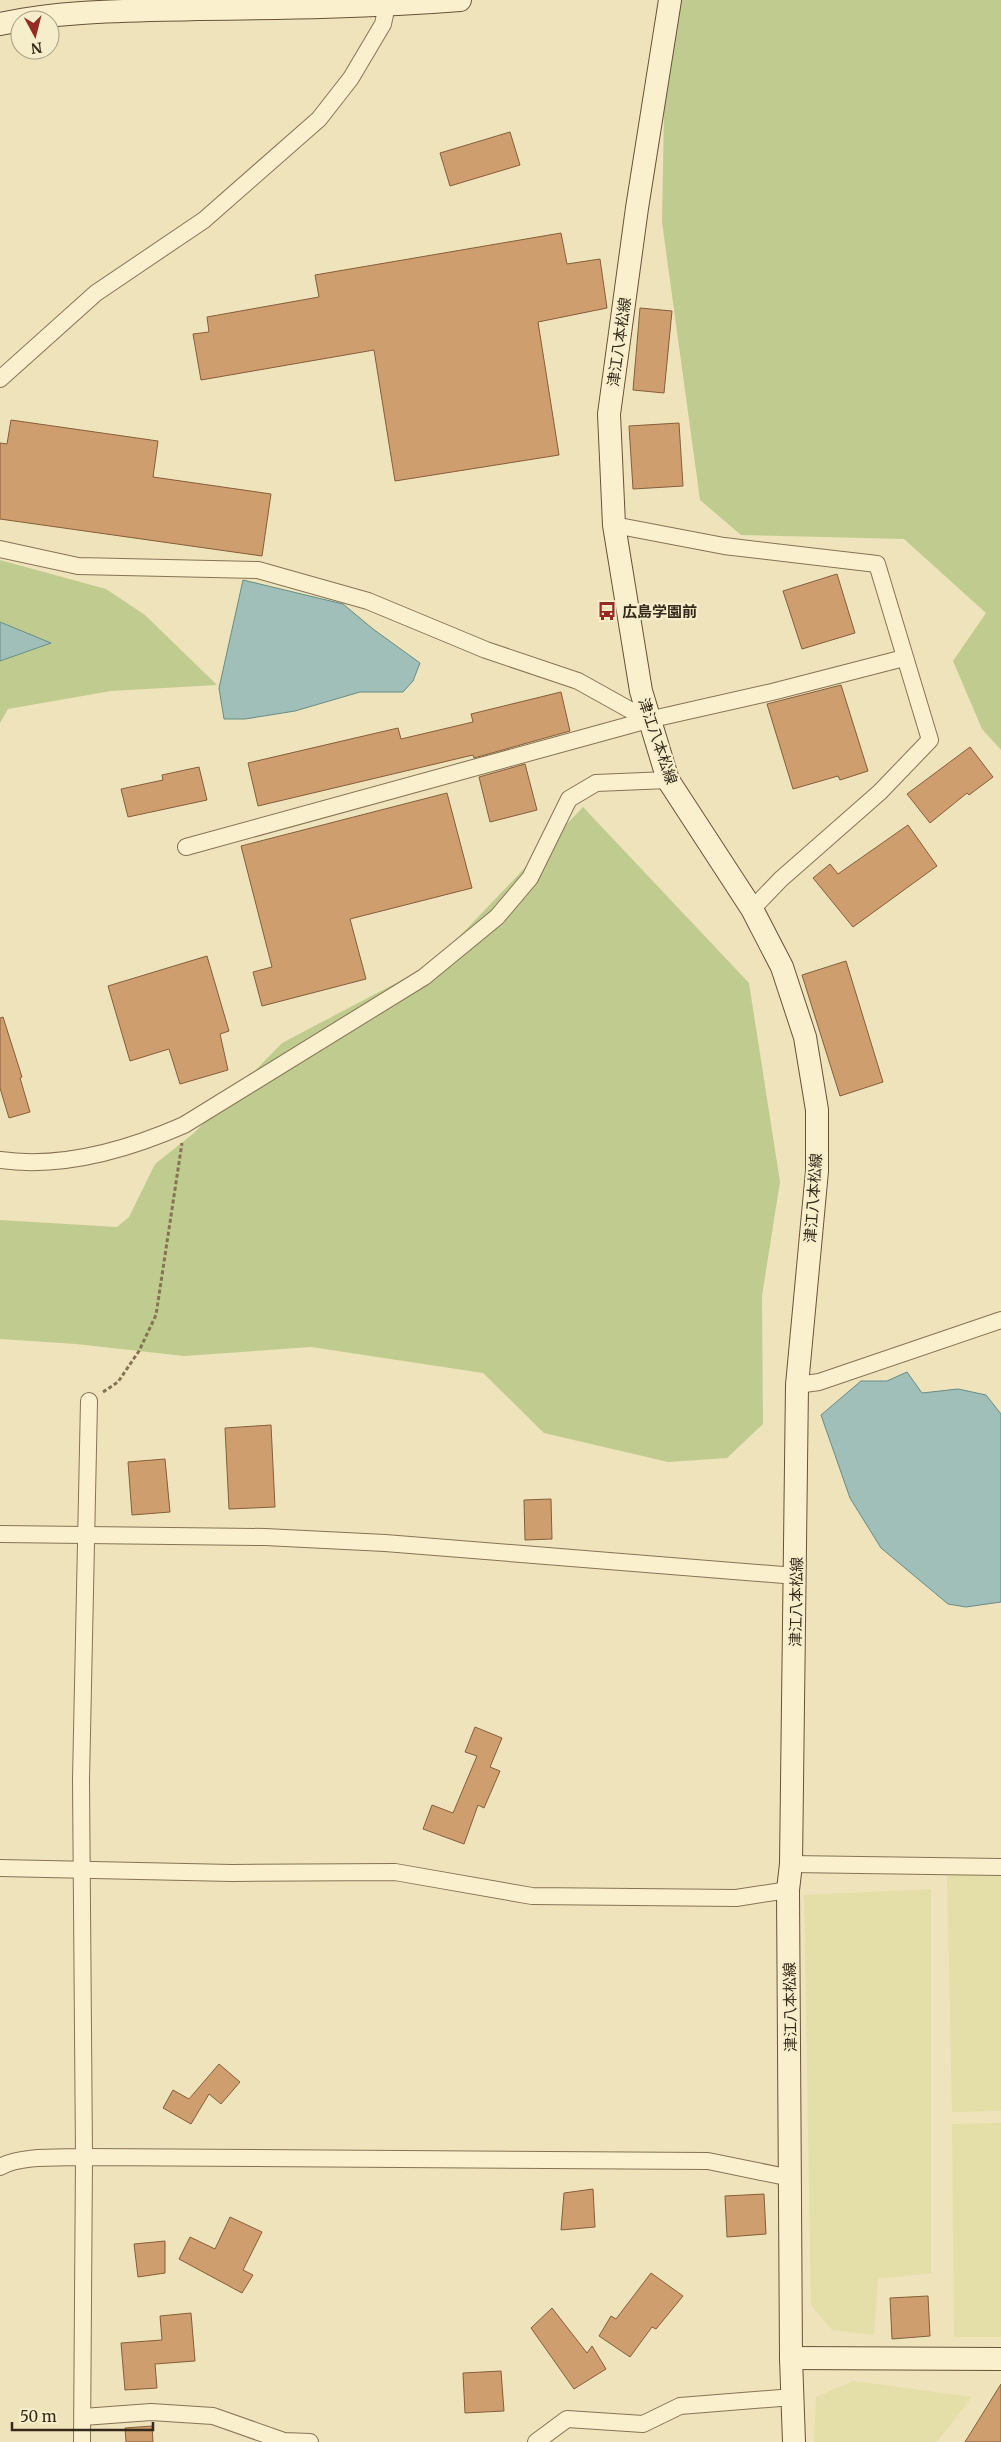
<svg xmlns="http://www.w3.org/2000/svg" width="1001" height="2442" font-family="Merriweather,'Noto Sans JP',serif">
<rect width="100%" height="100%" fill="#efe3bb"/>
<g fill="#e4dfa8">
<polygon points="947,1874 1001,1875 1001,2111 952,2112"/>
<polygon points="931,1889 931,2273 878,2279 874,2335 832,2330 811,2305 804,1895"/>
<polygon points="1001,2123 1001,2337 954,2337 952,2124"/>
<polygon points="853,2381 972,2397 937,2442 814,2442 816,2397"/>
</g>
<g fill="#c0cc8f">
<polygon points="680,0 1001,0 1001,750 982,729 953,661 986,613 904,539 741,535 700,500 662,222 665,57"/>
<polygon points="0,560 106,589 145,615 217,685 111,691 8,709 0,723 0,661 50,643 0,622"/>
<polygon points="583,807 749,983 780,1182 762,1296 763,1424 727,1458 668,1462 544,1433 483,1373 311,1347 184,1356 76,1344 0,1339 0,1220 117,1227 129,1217 155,1164 194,1133 282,1043 434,963"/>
</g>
<g fill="#9fbfb8" stroke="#678c86">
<polygon points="243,580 343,604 373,629 420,663 413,681 403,692 360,692 295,711 245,719 224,719 219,688"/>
<polygon points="0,622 51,643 0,661"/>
<polygon points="907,1372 922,1393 958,1389 986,1395 1001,1414 1001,1602 966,1607 948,1604 881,1548 850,1498 821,1415 861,1381 887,1381"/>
</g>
<g fill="#ce9e6f" stroke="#855e3a">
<polygon points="510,132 520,165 450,186 440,153"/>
<polygon points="561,233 567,264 600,259 607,308 538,322 559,455 395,481 374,350 201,380 193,334 209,332 207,317 319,297 315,275"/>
<polygon points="640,308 672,311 664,393 633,390"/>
<polygon points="11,420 158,441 153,477 271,494 262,556 0,519 0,443 7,444"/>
<polygon points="679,423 683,486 633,489 629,426"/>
<polygon points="837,574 855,633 802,649 783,591"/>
<polygon points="841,685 868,771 840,780 838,776 793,789 767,704"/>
<polygon points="561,692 570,731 474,758 473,755 258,806 248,763 398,728 401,739 473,722 471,714"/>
<polygon points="970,747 993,777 969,795 967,793 930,823 907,794"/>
<polygon points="525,764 537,810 490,822 479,777"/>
<polygon points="199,767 207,800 128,817 121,789 163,780 162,775"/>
<polygon points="447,793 472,888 350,919 366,979 262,1006 253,972 272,967 241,846"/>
<polygon points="908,825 937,866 853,927 813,878 830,864 838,874"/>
<polygon points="207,956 229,1031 220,1034 228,1070 180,1084 169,1049 130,1061 108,986"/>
<polygon points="846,961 883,1082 840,1096 802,975"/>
<polygon points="3,1017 22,1077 20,1078 30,1112 9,1118 0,1088 0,1018"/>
<polygon points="271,1425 275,1507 229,1509 225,1428"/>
<polygon points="165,1459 170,1512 132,1515 128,1462"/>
<polygon points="551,1499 552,1539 525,1540 524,1500"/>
<polygon points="475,1727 502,1738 490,1767 500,1771 484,1808 478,1805 464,1844 423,1829 432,1805 453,1813 477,1756 465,1752"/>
<polygon points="219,2064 240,2082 221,2104 209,2094 191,2124 163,2108 173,2090 189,2099"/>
<polygon points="593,2189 595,2227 561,2230 564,2193"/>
<polygon points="764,2194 766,2234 727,2237 725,2196"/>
<polygon points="230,2217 262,2232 243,2270 253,2275 242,2293 179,2259 190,2237 215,2249"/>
<polygon points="165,2241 165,2273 138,2277 134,2244"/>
<polygon points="651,2273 683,2296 656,2329 652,2327 630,2357 599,2336 611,2316 616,2319"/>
<polygon points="928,2296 930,2336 892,2339 890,2298"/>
<polygon points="552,2308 587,2353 592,2346 606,2369 574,2389 531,2328"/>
<polygon points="191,2313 195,2361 155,2364 157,2388 125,2390 121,2343 162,2340 160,2316"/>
<polygon points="501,2371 504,2411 465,2413 463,2373"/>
<polygon points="1001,2384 1001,2442 965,2442"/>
<polygon points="152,2426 153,2442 126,2442 125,2428"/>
</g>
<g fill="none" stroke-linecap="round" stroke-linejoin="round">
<g stroke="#867355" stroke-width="18">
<g id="street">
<polyline points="0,379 96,293 204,220 319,119 351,78 383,24 387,5"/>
<polyline points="614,525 724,546 877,564 930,740 880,792 781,879 752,909"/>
<polyline points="0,549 78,566 258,570 368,601 486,650 578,681 648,720"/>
<polyline points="186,847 648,720 772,692 904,658"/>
<path d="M0,1160C63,1169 127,1150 184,1125L424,977L497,917L530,878L569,799L596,783L668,780"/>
<polyline points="797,1385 819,1382 1001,1320"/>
<polyline points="0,1534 265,1537 385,1543 796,1576"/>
<polyline points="791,1864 1001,1867"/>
<polyline points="0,1868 232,1873 395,1872 532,1896 736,1898 788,1890"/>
<path d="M0,2167C21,2155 60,2158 84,2157L708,2161L791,2178"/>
<polyline points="83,2417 151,2412 213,2416 284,2441 310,2442"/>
<polyline points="82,2442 84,2157 81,1780 89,1401"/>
<polyline points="536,2442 567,2419 643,2424 680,2406 793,2397"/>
</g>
</g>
<g stroke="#675338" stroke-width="24">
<g id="secondary">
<polyline points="670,0 637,208 609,414 614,525 641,691 668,780 752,909 782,967 805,1037 817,1110 817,1171 797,1385 791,1864 788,1890 791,2358 794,2442"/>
<path d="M0,24C64,10 132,11 197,9C285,8 372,7 460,0"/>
<polyline points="791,2358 1001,2359"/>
</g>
</g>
<polyline stroke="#867355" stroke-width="3" stroke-dasharray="4 2.5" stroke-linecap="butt" points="103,1392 118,1382 139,1351 156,1315 182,1143"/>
<use href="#street" stroke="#faf0ce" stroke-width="16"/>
<use href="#secondary" stroke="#faf0ce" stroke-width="22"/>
</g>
<defs>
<g id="bus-bare" transform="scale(1.5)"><path d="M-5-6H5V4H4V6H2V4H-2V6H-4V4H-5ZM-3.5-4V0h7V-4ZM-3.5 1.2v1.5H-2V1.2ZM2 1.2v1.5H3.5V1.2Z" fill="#962b23" stroke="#f6edca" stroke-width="2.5" paint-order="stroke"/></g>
</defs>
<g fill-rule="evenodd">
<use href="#bus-bare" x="607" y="611"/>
</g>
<g text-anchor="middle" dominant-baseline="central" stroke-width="4.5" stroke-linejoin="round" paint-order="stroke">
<g font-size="15" fill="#34291a" stroke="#f6edca">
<text transform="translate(619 342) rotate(-82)">津江八本松線</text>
<text transform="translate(658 741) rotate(71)">津江八本松線</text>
<text transform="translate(813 1198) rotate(-86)">津江八本松線</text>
<text transform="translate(796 1602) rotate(-89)">津江八本松線</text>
<text transform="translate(790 2007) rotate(-91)">津江八本松線</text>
</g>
<g font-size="15" font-weight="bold" fill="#34291a" stroke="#f6edca" text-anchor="start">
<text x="622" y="611">広島学園前</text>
</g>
</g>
<g transform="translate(35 35) rotate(173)"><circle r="24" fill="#f6edca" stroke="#a89f84"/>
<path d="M0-4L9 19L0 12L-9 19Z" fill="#962b23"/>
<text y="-8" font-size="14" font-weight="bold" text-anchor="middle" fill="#34291a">N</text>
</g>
<path d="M12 2422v8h141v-8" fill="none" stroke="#34291a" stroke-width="2.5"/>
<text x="20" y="2422" font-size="15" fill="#34291a" stroke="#f6edca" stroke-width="4" paint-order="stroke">50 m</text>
</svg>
